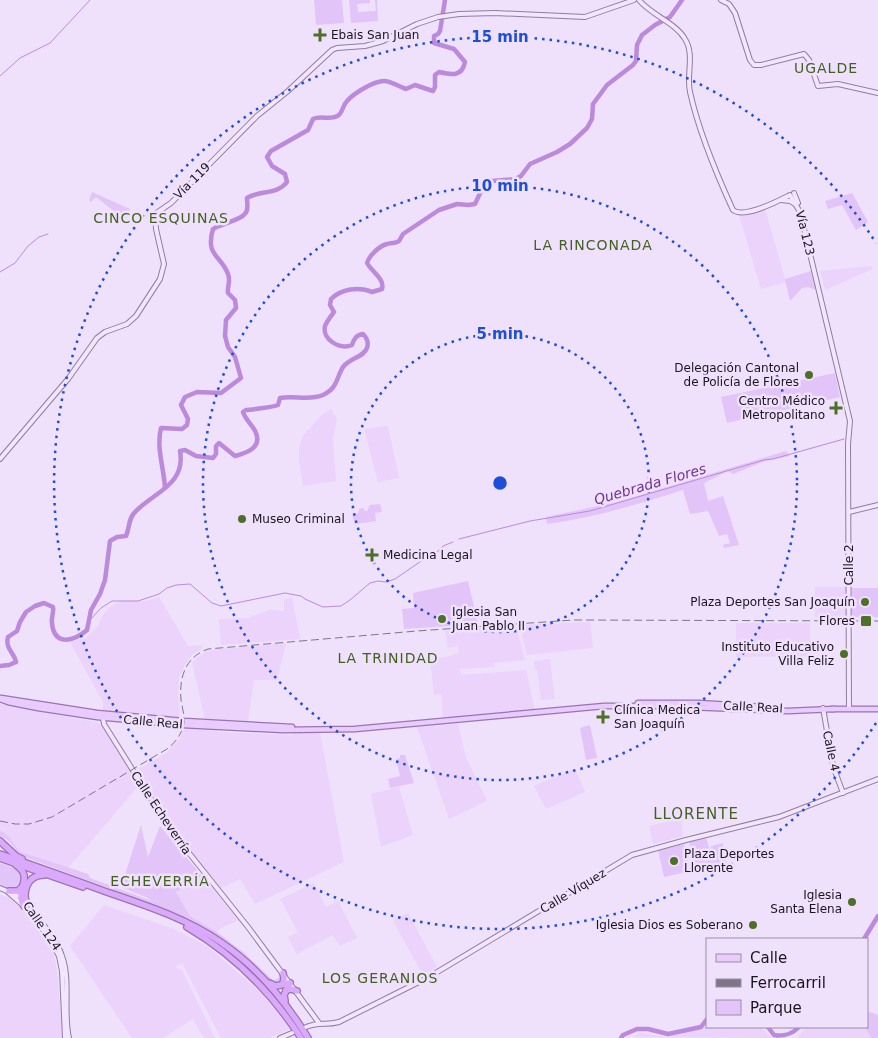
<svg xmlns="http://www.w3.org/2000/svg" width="878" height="1038" font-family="'DejaVu Sans',sans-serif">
<rect width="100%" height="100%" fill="#efe0fb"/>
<g fill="#ebd3fc">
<polygon points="765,209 786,282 761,289 739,215 744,216"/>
<polygon points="871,266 873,269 825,290 820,271"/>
<polygon points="331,409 337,419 333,439 336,481 303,486 299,460 299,448 303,436 323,414"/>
<polygon points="388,426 399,478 378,482 364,429"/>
<rect x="815" y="587" width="32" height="30"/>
<polygon points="159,597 188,646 203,645 202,648 193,654 186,663 179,678 178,697 180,717 103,711 103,702 70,642 86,638 98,626 104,613 111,606 121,601 147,601"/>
<polygon points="292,598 300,639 221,645 219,619 248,618 269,610 284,611 284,599"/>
<polygon points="590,622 593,648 527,655 520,625"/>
<polygon points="736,623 810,623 810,656 736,657"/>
<polygon points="507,626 517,630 525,660 493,663 494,667 460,669 461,675 526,670 535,710 443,718 441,694 434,695 430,659 445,657 459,653 458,646 448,648 445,631"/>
<polygon points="286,643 277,680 254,680 248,721 205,719 192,663 198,657 207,651 220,649"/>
<polygon points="550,659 555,699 541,700 537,670 535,670 534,661"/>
<polygon points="0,704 95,722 102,725 132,773 165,754 180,738 186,726 217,730 217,732 293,735 293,733 320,733 344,862 255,904 240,879 220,889 171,826 142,782 68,868 21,852 17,849 12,840 5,833 0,831"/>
<polygon points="458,724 466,758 487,801 449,819 417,727"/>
<polygon points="575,769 585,792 546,809 534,786"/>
<polygon points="399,787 413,835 381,847 371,794"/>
<polygon points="681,818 683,836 653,844 649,826"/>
<polygon points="202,876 239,920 221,928 217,932 190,916 176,892"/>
<polygon points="314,883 326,907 338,901 357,938 340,946 333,935 297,954 288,937 298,932 280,899"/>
<polygon points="0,895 11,898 19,905 44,939 54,956 57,970 63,1038 0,1038"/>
<polygon points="104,905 174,929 207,946 260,992 290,1029 269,1038 221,1038 182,963 175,967 182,970 215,1038 204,1038 193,1019 163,1038 132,1038 70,946"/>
<polygon points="408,913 437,967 423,975 393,921"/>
<polygon points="707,1026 762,1028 772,1038 632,1037 640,1033 667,1037"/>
<polygon points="806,1027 865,1027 871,1038 797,1038"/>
</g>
<g fill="#e3c4f8">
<polygon points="314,0 342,0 344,23 316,25"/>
<polygon points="349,0 370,0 370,3 357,4 358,12 376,11 375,0 377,0 378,21 351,23"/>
<polygon points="92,192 130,209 125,218 124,219 96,197 91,202 89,200"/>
<polygon points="852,193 868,222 856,230 842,205 828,209 825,201"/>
<polygon points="811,271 816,290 808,287 802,288 790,301 785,279"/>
<polygon points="835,373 840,397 727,423 721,397"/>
<path d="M786,451L790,456L765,461L733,474L728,471L704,483L708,501L723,496L739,545L724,548L723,545L730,543L727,534L719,536L708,511L690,514L683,490C638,504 594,518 547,524L546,517L617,502Z"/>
<polygon points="380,504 382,512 375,513 376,521 355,524 352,514 358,514 359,509 363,508 365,511 367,511 370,505"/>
<polygon points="468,581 478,624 404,629 402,609 414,608 413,593"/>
<rect x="852" y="588" width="26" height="29"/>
<polygon points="590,725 597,758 586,760 580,728"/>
<polygon points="400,755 405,755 414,783 390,788 388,779 400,776 396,759 400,758"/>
<path d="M141,825L148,857L160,826L202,876L176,892L190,916L217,932L243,952L274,981L281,976L282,981L279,984L270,982C266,975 260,970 254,965C229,942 199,925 168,910L22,856C13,849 12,840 0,836V831C12,835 12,845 21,852L88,874L90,878L152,901L148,898L121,887Z"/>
<polygon points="706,838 710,851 711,850 711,846 723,843 727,868 696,874 689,842"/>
<polygon points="684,844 690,871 664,877 658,850"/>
<path d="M0,863C12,867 22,869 21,884L15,891L0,888Z"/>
<polygon points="867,1011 878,1015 878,1038 871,1038 865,1027 867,1027"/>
</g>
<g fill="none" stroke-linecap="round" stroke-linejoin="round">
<g stroke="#bc8add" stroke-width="1">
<polyline points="0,76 20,58 50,43 90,0"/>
<polyline points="0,272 15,263 28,246 39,237 48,234"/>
<polyline points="459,539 530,521 590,511 764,460 773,459 844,439"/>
<polyline points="90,620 101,608 112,601 138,601 159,594 167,588 176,585 190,584 212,603 221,606 285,593 301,596 305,599 323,607 341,606 350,600 370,583 378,581 386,582 395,579 427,557 436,553 443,546 453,542"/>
</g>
<g stroke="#bc8add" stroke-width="4.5">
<path d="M165,488C164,468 156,448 161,428L182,429L187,425L188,419L181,405L185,397L197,392L221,393L241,378L235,357L228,347L225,336L226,320L236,308L235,300L228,293C227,286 231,282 228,274C221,255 205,256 213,229C222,223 245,220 247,210C248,206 247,202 247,198C260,190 277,195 287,182L285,174L272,166L267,157L271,151L308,130L313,119C321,115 331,121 339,115C343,111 343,105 347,101C354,93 374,81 384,81C391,81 400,87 406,89L415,85L433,91L435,87V75L439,72C452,75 462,77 465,62L454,49L434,43V36L438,34L440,31L445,0"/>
<path d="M0,666L9,665L16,662C14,652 5,649 8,637L17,631L20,622L26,612L35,606L44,603L53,607C54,613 51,617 52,623C54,646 73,642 87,630L91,610L100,594L105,580L110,541L117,537L126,536C130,527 128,518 136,511C155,492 186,484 180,451L185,450L196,456L213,458L216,454V446L219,443L235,456C246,453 262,448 256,433C253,425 246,421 243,412L246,410C249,410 273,407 278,405L280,398C294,395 309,401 323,395C338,388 336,378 343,367C350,358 364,357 367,348C369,342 367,338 363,334C356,335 354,339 352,345C339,350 322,339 325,326C327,321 331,316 334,312L330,305L331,299C341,289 359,286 372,292L382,289C385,279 372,272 367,263C369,256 379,246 387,244C392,242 395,244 399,241L403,234L439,210L457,204L468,205L475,204L482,189L492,181L516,179L521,176L530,164L557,152L570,144L587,128L592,119L593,104L607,85L633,65L636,61L637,45L642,35L655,25L670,17L682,0"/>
<polyline points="864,939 878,916"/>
<path d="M768,1027L774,1035C785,1037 792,1034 799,1027"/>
<polyline points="621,1038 623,1035 637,1029 648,1029 668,1034 701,1027 707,1019"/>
</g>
<g stroke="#907e9d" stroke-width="6">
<g id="secondary">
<path d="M639,0C651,15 676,23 685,39C695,55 686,75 690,92C699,133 716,173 733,210C744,219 778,201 790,195L800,212L850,421L848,444L849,709"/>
<polyline points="721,0 729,4 735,13 750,60 754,65 761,65 804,54 809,60 818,86 838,84 878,93"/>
<polyline points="794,193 798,203"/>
<polyline points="781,200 790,201 795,204"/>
<polyline points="0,459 68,379 97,338 105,332 127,324 136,316 160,279 164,264 156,229 155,214 171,203 257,116 288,91 332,50 337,48 365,46 383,41 417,24 438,17 459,14 495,13 585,17 634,0"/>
<polyline points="849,512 878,505"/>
<polyline points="823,708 833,766 843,793"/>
<polyline points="103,718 104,724 169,828 248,927 319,1023"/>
<polyline points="0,888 21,897"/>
<polyline points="9,893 24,906 48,936 59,956 62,971 65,1038"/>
<path d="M27,905C39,920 56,937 62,956C71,980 63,1013 69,1038"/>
<path d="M306,1027C321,1021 325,1026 339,1022L429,977L632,855L686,840L779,817L878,779"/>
<polyline points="280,1038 292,1033"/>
</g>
</g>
<g stroke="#9875af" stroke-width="7">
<g id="primary">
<polyline points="1,698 97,713 184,721 292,727"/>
<polyline points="0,699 8,702 38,708 97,717 183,725 283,730 355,729 604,706 663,706 788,711 834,709"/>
<polyline points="638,703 698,703 765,707"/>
<polyline points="832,709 878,709"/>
</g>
</g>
<g stroke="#9875af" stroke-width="8">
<g id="highway">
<polyline points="0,841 16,856 22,859"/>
<path d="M0,854C35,866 69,878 104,891C145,905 186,918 222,943C257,967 286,1002 308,1038"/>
<polyline points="0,858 83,887"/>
<path d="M16,865C35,878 14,889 24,906"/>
<polyline points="9,891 18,891 22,887"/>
<path d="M28,906C21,893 27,875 44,875"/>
<path d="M187,927C233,954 272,993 301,1038"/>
<polyline points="269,983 276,986 290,983"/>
<polyline points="283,984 284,978 283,973"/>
<polyline points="286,990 291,989 297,991"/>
<polyline points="285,1001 284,995 290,983"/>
</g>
</g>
<use href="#secondary" stroke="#f4e5fe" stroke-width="4"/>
<use href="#primary" stroke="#e9cbfd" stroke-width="4.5"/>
<use href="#highway" stroke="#dba9fc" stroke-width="5.5"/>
<path stroke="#807588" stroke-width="1" stroke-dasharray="8 4" stroke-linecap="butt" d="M0,821L15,824H29L52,817L167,749C175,743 182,734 184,723C185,716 182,707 181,700C179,678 185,657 208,649L417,631L573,620L878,621"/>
</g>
<g fill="none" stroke="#1d4ed8" stroke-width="2.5" stroke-dasharray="2.5 5">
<circle cx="500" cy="483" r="149"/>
<circle cx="500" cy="483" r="297"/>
<path d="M876 723A446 446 0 1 1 876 243"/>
</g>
<g fill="#4d6f28" stroke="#efe0fb" stroke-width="2">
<path d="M317.5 27.5h5v5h5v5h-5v5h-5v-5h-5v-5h5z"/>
<circle cx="809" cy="375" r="5"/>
<path d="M833.5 400.5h5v5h5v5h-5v5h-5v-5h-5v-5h5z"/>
<circle cx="242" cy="519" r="5"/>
<path d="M369.5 547.5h5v5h5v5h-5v5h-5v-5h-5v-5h5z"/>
<circle cx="865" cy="602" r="5"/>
<circle cx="442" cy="619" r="5"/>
<rect x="860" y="615" width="12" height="12" rx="2.5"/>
<circle cx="844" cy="654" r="5"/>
<path d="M600.5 709.5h5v5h5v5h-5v5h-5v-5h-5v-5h5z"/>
<circle cx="674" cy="861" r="5"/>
<circle cx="852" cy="902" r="5"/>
<circle cx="753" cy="925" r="5"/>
</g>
<g text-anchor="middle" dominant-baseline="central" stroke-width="5" stroke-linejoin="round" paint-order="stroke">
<g font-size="12" fill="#1b141f" stroke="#efe0fb" text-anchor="end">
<text x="331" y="35" text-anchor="start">Ebais San Juan</text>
<text x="799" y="368">Delegación Cantonal<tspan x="799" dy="14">de Policía de Flores</tspan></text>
<text x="825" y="401">Centro Médico<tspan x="825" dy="14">Metropolitano</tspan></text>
<text x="252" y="519" text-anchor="start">Museo Criminal</text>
<text x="383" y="555" text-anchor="start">Medicina Legal</text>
<text x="855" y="602">Plaza Deportes San Joaquín</text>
<text x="452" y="612" text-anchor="start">Iglesia San<tspan x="452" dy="14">Juan Pablo II</tspan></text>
<text x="855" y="621">Flores</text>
<text x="834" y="647">Instituto Educativo<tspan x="834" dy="14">Villa Feliz</tspan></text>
<text x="614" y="710" text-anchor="start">Clínica Medica<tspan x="614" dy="14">San Joaquín</tspan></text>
<text x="684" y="854" text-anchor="start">Plaza Deportes<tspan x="684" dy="14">Llorente</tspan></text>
<text x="842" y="895">Iglesia<tspan x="842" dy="14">Santa Elena</tspan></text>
<text x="743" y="925">Iglesia Dios es Soberano</text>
</g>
<g font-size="12" fill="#1b141f" stroke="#efe0fb">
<text transform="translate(192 181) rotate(-45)">Vía 119</text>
<text transform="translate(805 233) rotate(76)">Vía 123</text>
<text transform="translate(849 565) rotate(-90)">Calle 2</text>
<text transform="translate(753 707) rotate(3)">Calle Real</text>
<text transform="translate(153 722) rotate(5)">Calle Real</text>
<text transform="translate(831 751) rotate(78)">Calle 4</text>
<text transform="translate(161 813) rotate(56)">Calle Echeverría</text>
<text transform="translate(573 891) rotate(-31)">Calle Víquez</text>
<text transform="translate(42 926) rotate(55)">Calle 124</text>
</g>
<g font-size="14" letter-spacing="1" fill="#426120" stroke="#efe0fb">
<text x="826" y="68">UGALDE</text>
<text x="161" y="218">CINCO ESQUINAS</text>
<text x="593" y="245">LA RINCONADA</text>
<text x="388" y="658">LA TRINIDAD</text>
<text x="160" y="881">ECHEVERRÍA</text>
<text x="380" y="978">LOS GERANIOS</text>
</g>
<g font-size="14" font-style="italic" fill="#6f3192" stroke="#efe0fb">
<text transform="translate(650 484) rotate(-16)">Quebrada Flores</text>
</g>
<g font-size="15" letter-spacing="1" fill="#426120" stroke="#efe0fb">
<text x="696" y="814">LLORENTE</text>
</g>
</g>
<circle cx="500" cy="483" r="8" fill="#1d4ed8" stroke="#efe0fb" stroke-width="2.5"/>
<g font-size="15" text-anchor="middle" font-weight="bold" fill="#1d4ed8" stroke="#efe0fb" stroke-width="5" stroke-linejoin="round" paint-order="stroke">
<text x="500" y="42">15 min</text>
<text x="500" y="191">10 min</text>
<text x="500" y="339">5 min</text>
</g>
<rect x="706" y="938" width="162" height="90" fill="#efe0fb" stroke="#9a8ea3"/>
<rect x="716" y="954" width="25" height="8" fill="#e9cbfd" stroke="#9a8ea3"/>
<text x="750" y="963" font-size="15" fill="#1b141f">Calle</text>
<rect x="716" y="979" width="25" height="8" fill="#807588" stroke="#9a8ea3"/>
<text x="750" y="988" font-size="15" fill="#1b141f">Ferrocarril</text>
<rect x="716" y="1000" width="25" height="15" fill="#e3c4f8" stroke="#9a8ea3"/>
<text x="750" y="1013" font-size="15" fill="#1b141f">Parque</text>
</svg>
